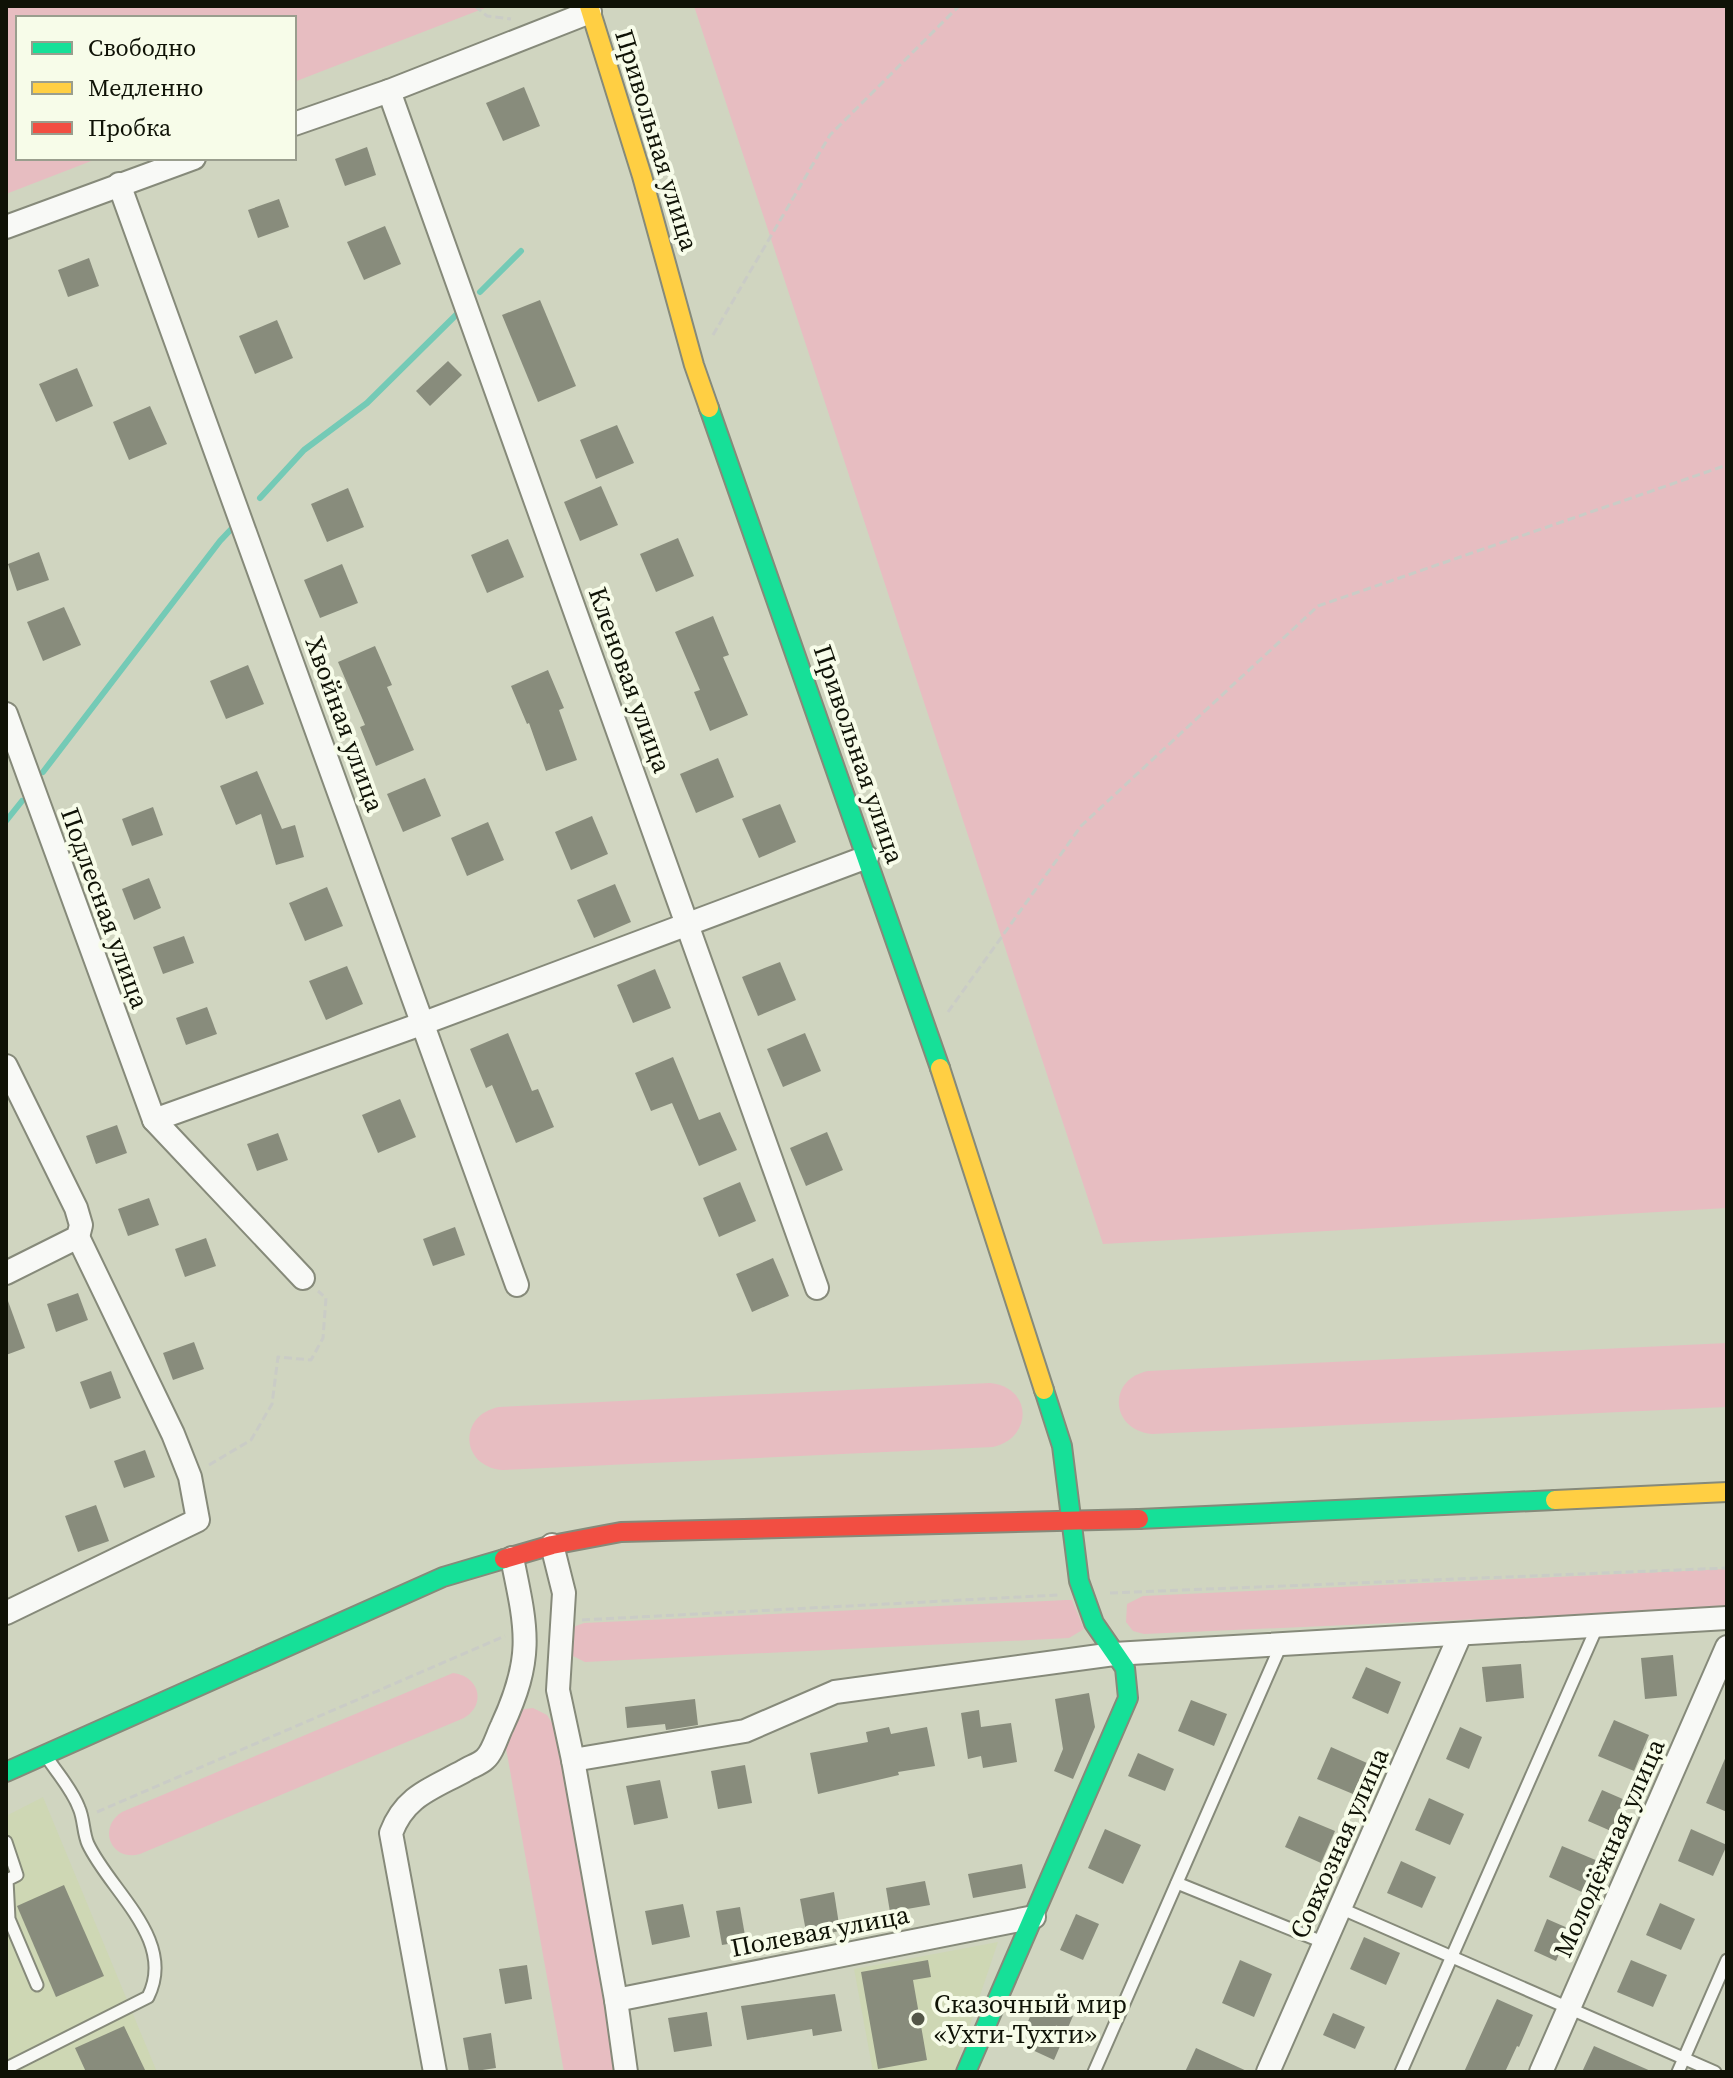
<svg xmlns="http://www.w3.org/2000/svg" width="1733" height="2078" font-family="'Source Serif 4',serif">
<rect width="100%" height="100%" fill="#d0d5c0"/>
<g fill="#ced7b4">
<polygon points="43,1797 157,2072 6,2072 6,1816"/>
<polygon points="998,1942 955,2070 873,2072 854,1969"/>
</g>
<g fill="#e7bdc1">
<polygon points="6,6 490,6 294,82 294,18 18,18 18,158 99,158 6,194"/>
<polygon points="694,6 1727,6 1727,1208 1103,1244"/>
<path d="M1727,1343V1407L1152,1434C1110,1430 1107,1379 1148,1371Z"/>
<path d="M990,1383C1032,1387 1034,1437 993,1447L502,1470C460,1466 458,1415 499,1407Z"/>
<polygon points="1727,1569 1727,1608 1144,1634 1133,1631 1126,1622 1127,1604 1143,1596"/>
<polygon points="1066,1600 1072,1600 1084,1629 1069,1638 585,1662 569,1654 573,1627 584,1623"/>
<path d="M453,1673C479,1676 487,1704 464,1718L140,1854C111,1862 97,1828 122,1812Z"/>
<polygon points="533,1708 547,1715 555,1728 616,2072 564,2072 504,1737 517,1710"/>
</g>
<g fill="none" stroke-linecap="round" stroke-linejoin="round">
<g stroke="#74cab6" stroke-width="6">
<polyline points="480,292 521,251"/>
<polyline points="260,498 304,450 367,403 456,315"/>
<polyline points="43,772 220,541 237,523"/>
<polyline points="6,821 22,801"/>
</g>
</g>
<g fill="#888c7c">
<polygon points="524,87 540,126 503,141 486,103"/>
<polygon points="367,147 376,175 345,186 335,159"/>
<polygon points="279,199 289,227 258,238 248,210"/>
<polygon points="385,226 401,264 364,280 347,242"/>
<polygon points="89,258 99,286 68,297 58,270"/>
<polygon points="540,300 576,386 538,402 502,315"/>
<polygon points="277,320 293,358 255,374 239,336"/>
<polygon points="448,361 462,375 430,406 416,391"/>
<polygon points="77,368 93,406 56,422 39,384"/>
<polygon points="150,406 167,444 129,460 113,422"/>
<polygon points="617,425 634,463 596,479 580,440"/>
<polygon points="601,486 618,525 580,541 564,502"/>
<polygon points="348,488 364,527 327,542 311,504"/>
<polygon points="678,538 694,576 656,592 640,554"/>
<polygon points="508,539 524,577 487,593 471,555"/>
<polygon points="39,552 49,580 17,591 8,564"/>
<polygon points="342,564 358,603 320,618 304,580"/>
<polygon points="64,607 81,645 43,661 27,622"/>
<polygon points="713,616 729,655 723,657 748,715 710,731 694,692 700,690 675,632"/>
<polygon points="375,646 392,685 387,687 414,750 376,766 360,727 365,725 338,662"/>
<polygon points="248,665 264,704 226,719 210,681"/>
<polygon points="548,670 564,708 559,710 577,760 546,771 529,723 527,724 511,686"/>
<polygon points="718,758 734,797 696,813 680,774"/>
<polygon points="257,771 282,829 295,825 304,857 276,865 261,814 236,825 220,786"/>
<polygon points="425,778 441,816 403,832 387,794"/>
<polygon points="780,804 796,842 759,858 742,819"/>
<polygon points="153,807 163,835 132,846 122,819"/>
<polygon points="592,816 608,854 571,870 555,832"/>
<polygon points="488,822 504,860 467,876 451,838"/>
<polygon points="149,878 161,908 134,920 122,889"/>
<polygon points="615,884 631,922 594,938 577,900"/>
<polygon points="327,887 343,926 305,941 289,903"/>
<polygon points="184,936 194,963 163,974 153,947"/>
<polygon points="780,962 796,1000 758,1016 742,977"/>
<polygon points="347,966 363,1004 326,1020 309,981"/>
<polygon points="655,969 671,1008 633,1023 617,985"/>
<polygon points="207,1007 217,1034 186,1045 176,1018"/>
<polygon points="508,1033 532,1091 538,1089 554,1127 516,1143 492,1085 486,1088 470,1049"/>
<polygon points="805,1033 821,1071 783,1087 767,1049"/>
<polygon points="673,1057 699,1120 720,1112 737,1150 699,1166 672,1103 651,1111 635,1073"/>
<polygon points="400,1099 416,1137 378,1153 362,1115"/>
<polygon points="117,1125 127,1153 96,1164 86,1136"/>
<polygon points="827,1132 843,1170 806,1186 790,1148"/>
<polygon points="278,1133 288,1160 257,1171 247,1144"/>
<polygon points="740,1182 756,1221 719,1237 703,1198"/>
<polygon points="149,1198 159,1225 128,1236 118,1209"/>
<polygon points="455,1227 465,1255 433,1266 423,1239"/>
<polygon points="206,1238 216,1266 185,1277 175,1249"/>
<polygon points="773,1258 789,1296 752,1312 736,1274"/>
<polygon points="78,1293 88,1320 56,1332 47,1304"/>
<polygon points="6,1301 8,1301 25,1348 6,1355"/>
<polygon points="194,1342 204,1369 173,1380 163,1353"/>
<polygon points="111,1371 121,1398 90,1409 80,1382"/>
<polygon points="145,1450 155,1477 124,1488 114,1461"/>
<polygon points="96,1505 109,1541 78,1552 65,1516"/>
<polygon points="1673,1655 1677,1696 1645,1699 1641,1658"/>
<polygon points="1521,1664 1524,1698 1486,1702 1482,1667"/>
<polygon points="1366,1667 1401,1682 1388,1714 1352,1698"/>
<polygon points="1089,1693 1095,1727 1073,1779 1054,1771 1063,1749 1055,1699"/>
<polygon points="695,1699 698,1725 666,1730 665,1724 627,1728 625,1707"/>
<polygon points="1191,1700 1227,1714 1214,1746 1178,1731"/>
<polygon points="979,1710 981,1727 1011,1723 1017,1762 983,1768 981,1756 968,1759 961,1713"/>
<polygon points="1614,1720 1649,1735 1634,1771 1598,1756"/>
<polygon points="889,1727 891,1734 927,1727 935,1766 898,1772 899,1775 818,1794 810,1753 868,1742 866,1732"/>
<polygon points="1460,1727 1482,1737 1469,1769 1446,1759"/>
<polygon points="1331,1747 1367,1763 1353,1794 1317,1779"/>
<polygon points="1138,1753 1174,1769 1165,1791 1128,1776"/>
<polygon points="1727,1754 1727,1812 1706,1803"/>
<polygon points="745,1765 752,1803 718,1809 711,1771"/>
<polygon points="660,1780 668,1818 634,1825 626,1786"/>
<polygon points="1602,1790 1625,1800 1611,1831 1588,1821"/>
<polygon points="1429,1798 1464,1814 1450,1845 1415,1830"/>
<polygon points="1299,1816 1335,1831 1321,1863 1285,1847"/>
<polygon points="1105,1829 1141,1845 1123,1884 1088,1868"/>
<polygon points="1691,1829 1727,1845 1713,1876 1678,1861"/>
<polygon points="1562,1846 1598,1861 1584,1893 1549,1877"/>
<polygon points="1401,1861 1436,1877 1422,1908 1387,1893"/>
<polygon points="1022,1864 1026,1888 973,1898 968,1874"/>
<polygon points="925,1881 930,1905 890,1912 886,1888"/>
<polygon points="64,1885 104,1976 56,1997 17,1906"/>
<polygon points="834,1892 840,1931 807,1937 800,1899"/>
<polygon points="1660,1903 1695,1919 1681,1950 1646,1935"/>
<polygon points="683,1904 690,1937 652,1945 645,1911"/>
<polygon points="740,1907 746,1941 722,1945 716,1911"/>
<polygon points="1076,1914 1099,1924 1083,1960 1060,1950"/>
<polygon points="1547,1919 1570,1929 1556,1961 1534,1951"/>
<polygon points="1364,1937 1400,1953 1386,1985 1350,1969"/>
<polygon points="928,1960 931,1977 913,1980 927,2060 878,2069 861,1972"/>
<polygon points="1240,1960 1272,1974 1254,2017 1222,2003"/>
<polygon points="1631,1960 1667,1975 1653,2007 1617,1992"/>
<polygon points="527,1965 532,1999 505,2004 499,1969"/>
<polygon points="835,1994 842,2031 813,2036 812,2029 747,2040 741,2006"/>
<polygon points="1497,1999 1533,2015 1519,2047 1517,2046 1505,2072 1464,2072"/>
<polygon points="1037,2000 1073,2016 1054,2060 1028,2048 1033,2036 1024,2031"/>
<polygon points="707,2012 712,2046 674,2052 668,2018"/>
<polygon points="1333,2013 1365,2027 1355,2049 1323,2035"/>
<polygon points="124,2026 146,2072 86,2072 75,2048"/>
<polygon points="491,2033 496,2068 469,2072 463,2038"/>
<polygon points="1594,2046 1653,2072 1582,2072"/>
<polygon points="1196,2048 1249,2072 1185,2072"/>
</g>
<g fill="none" stroke-linecap="round" stroke-linejoin="round">
<g stroke="#868a7a" stroke-width="15">
<g id="lane">
<polyline points="6,1842 17,1875 7,1880 9,1919 37,1985"/>
<polyline points="1177,1883 1325,1943"/>
<polyline points="1340,1908 1715,2072"/>
<path d="M7,2068L148,1997C177,1940 110,1891 88,1844C83,1833 84,1819 79,1808C72,1789 57,1773 46,1756"/>
<polyline points="1094,2072 1281,1645"/>
<polyline points="1401,2072 1597,1627"/>
<polyline points="1678,2072 1727,1960"/>
</g>
</g>
<g stroke="#868a7a" stroke-width="26">
<g id="street">
<polyline points="389,91 817,1288"/>
<polyline points="294,124 389,91 590,12"/>
<polyline points="119,184 517,1285"/>
<polyline points="6,227 194,158"/>
<polyline points="6,714 154,1120 303,1278"/>
<polyline points="6,1066 76,1208 81,1225 78,1237 6,1273"/>
<polyline points="154,1120 424,1023 867,857"/>
<polyline points="552,1545 564,1593 558,1690 573,1760 616,2000 626,2072"/>
<polyline points="6,1613 198,1520 190,1477 173,1434 78,1237"/>
<polyline points="573,1760 745,1731 835,1692 1114,1654 1727,1618"/>
<polyline points="616,2000 1034,1917"/>
<path d="M435,2072L391,1833C405,1796 431,1789 464,1771C470,1767 480,1764 485,1759C493,1752 497,1736 502,1726C534,1657 527,1630 512,1558"/>
<polyline points="1268,2072 1460,1635"/>
<polyline points="1541,2072 1727,1647"/>
</g>
</g>
<g stroke="#868a7a" stroke-width="22">
<g id="fast">
<polyline points="709,408 940,1068"/>
<polyline points="1139,1519 1555,1500"/>
<polyline points="6,1772 443,1577 504,1559"/>
<polyline points="966,2072 1128,1698 1125,1668 1094,1623 1079,1581 1062,1446 1044,1390"/>
</g>
</g>
<g stroke="#868a7a" stroke-width="22">
<g id="slow">
<polyline points="589,6 642,176 694,365 709,408"/>
<polyline points="940,1068 1044,1390"/>
<polyline points="1555,1500 1727,1492"/>
</g>
</g>
<g stroke="#868a7a" stroke-width="22">
<polyline id="jam" points="504,1559 552,1545 621,1532 1139,1519"/>
</g>
<g stroke="#caccc6" stroke-width="3" stroke-dasharray="8 4" stroke-linecap="butt">
<polyline points="475,6 487,16 511,19"/>
<polyline points="713,335 830,135 959,6"/>
<polyline points="948,1012 1081,826 1318,606 1727,465"/>
<polyline points="209,1465 251,1440 272,1404 278,1357 311,1360 323,1338 326,1298 318,1291"/>
<polyline points="1110,1593 1727,1568"/>
<polyline points="582,1620 1058,1595"/>
<polyline points="97,1812 505,1636"/>
</g>
<use href="#lane" stroke="#f8f9f6" stroke-width="11"/>
<use href="#street" stroke="#f8f9f6" stroke-width="22"/>
<use href="#fast" stroke="#16e098" stroke-width="18"/>
<use href="#slow" stroke="#ffcf43" stroke-width="18"/>
<use href="#jam" stroke="#f24e42" stroke-width="18"/>
</g>
<circle fill="#535647" stroke="#f7fce9" stroke-width="3" cx="918" cy="2019" r="8"/>
<g text-anchor="middle" dominant-baseline="central" stroke-width="8" stroke-linejoin="round" paint-order="stroke">
<g font-size="26" fill="#0f1206" stroke="#f7fce9">
<text transform="translate(657 140) rotate(73)">Привольная улица</text>
<text transform="translate(630 680) rotate(70)">Кленовая улица</text>
<text transform="translate(345 724) rotate(70)">Хвойная улица</text>
<text transform="translate(859 754) rotate(71)">Привольная улица</text>
<text transform="translate(105 908) rotate(70)">Подлесная улица</text>
<text transform="translate(1339 1843) rotate(-66)">Совхозная улица</text>
<text transform="translate(1609 1848) rotate(-66)">Молодёжная улица</text>
<text transform="translate(820 1931) rotate(-11)">Полевая улица</text>
</g>
<g font-size="26" fill="#0f1206" stroke="#f7fce9" text-anchor="start">
<text x="934" y="2004">Сказочный мир<tspan x="934" dy="30">«Ухти-Тухти»</tspan></text>
</g>
</g>
<rect width="1733" height="2078" fill="none" stroke="#0f1206" stroke-width="16"/>
<rect x="16" y="16" width="280" height="144" fill="#f7fce9" stroke="#9a9e8e" stroke-width="2"/>
<rect x="32" y="42" width="40" height="12" fill="#16e098" stroke="#9a9e8e" stroke-width="2"/>
<text x="88" y="56" font-size="24" fill="#0f1206">Свободно</text>
<rect x="32" y="82" width="40" height="12" fill="#ffcf43" stroke="#9a9e8e" stroke-width="2"/>
<text x="88" y="96" font-size="24" fill="#0f1206">Медленно</text>
<rect x="32" y="122" width="40" height="12" fill="#f24e42" stroke="#9a9e8e" stroke-width="2"/>
<text x="88" y="136" font-size="24" fill="#0f1206">Пробка</text>
</svg>
